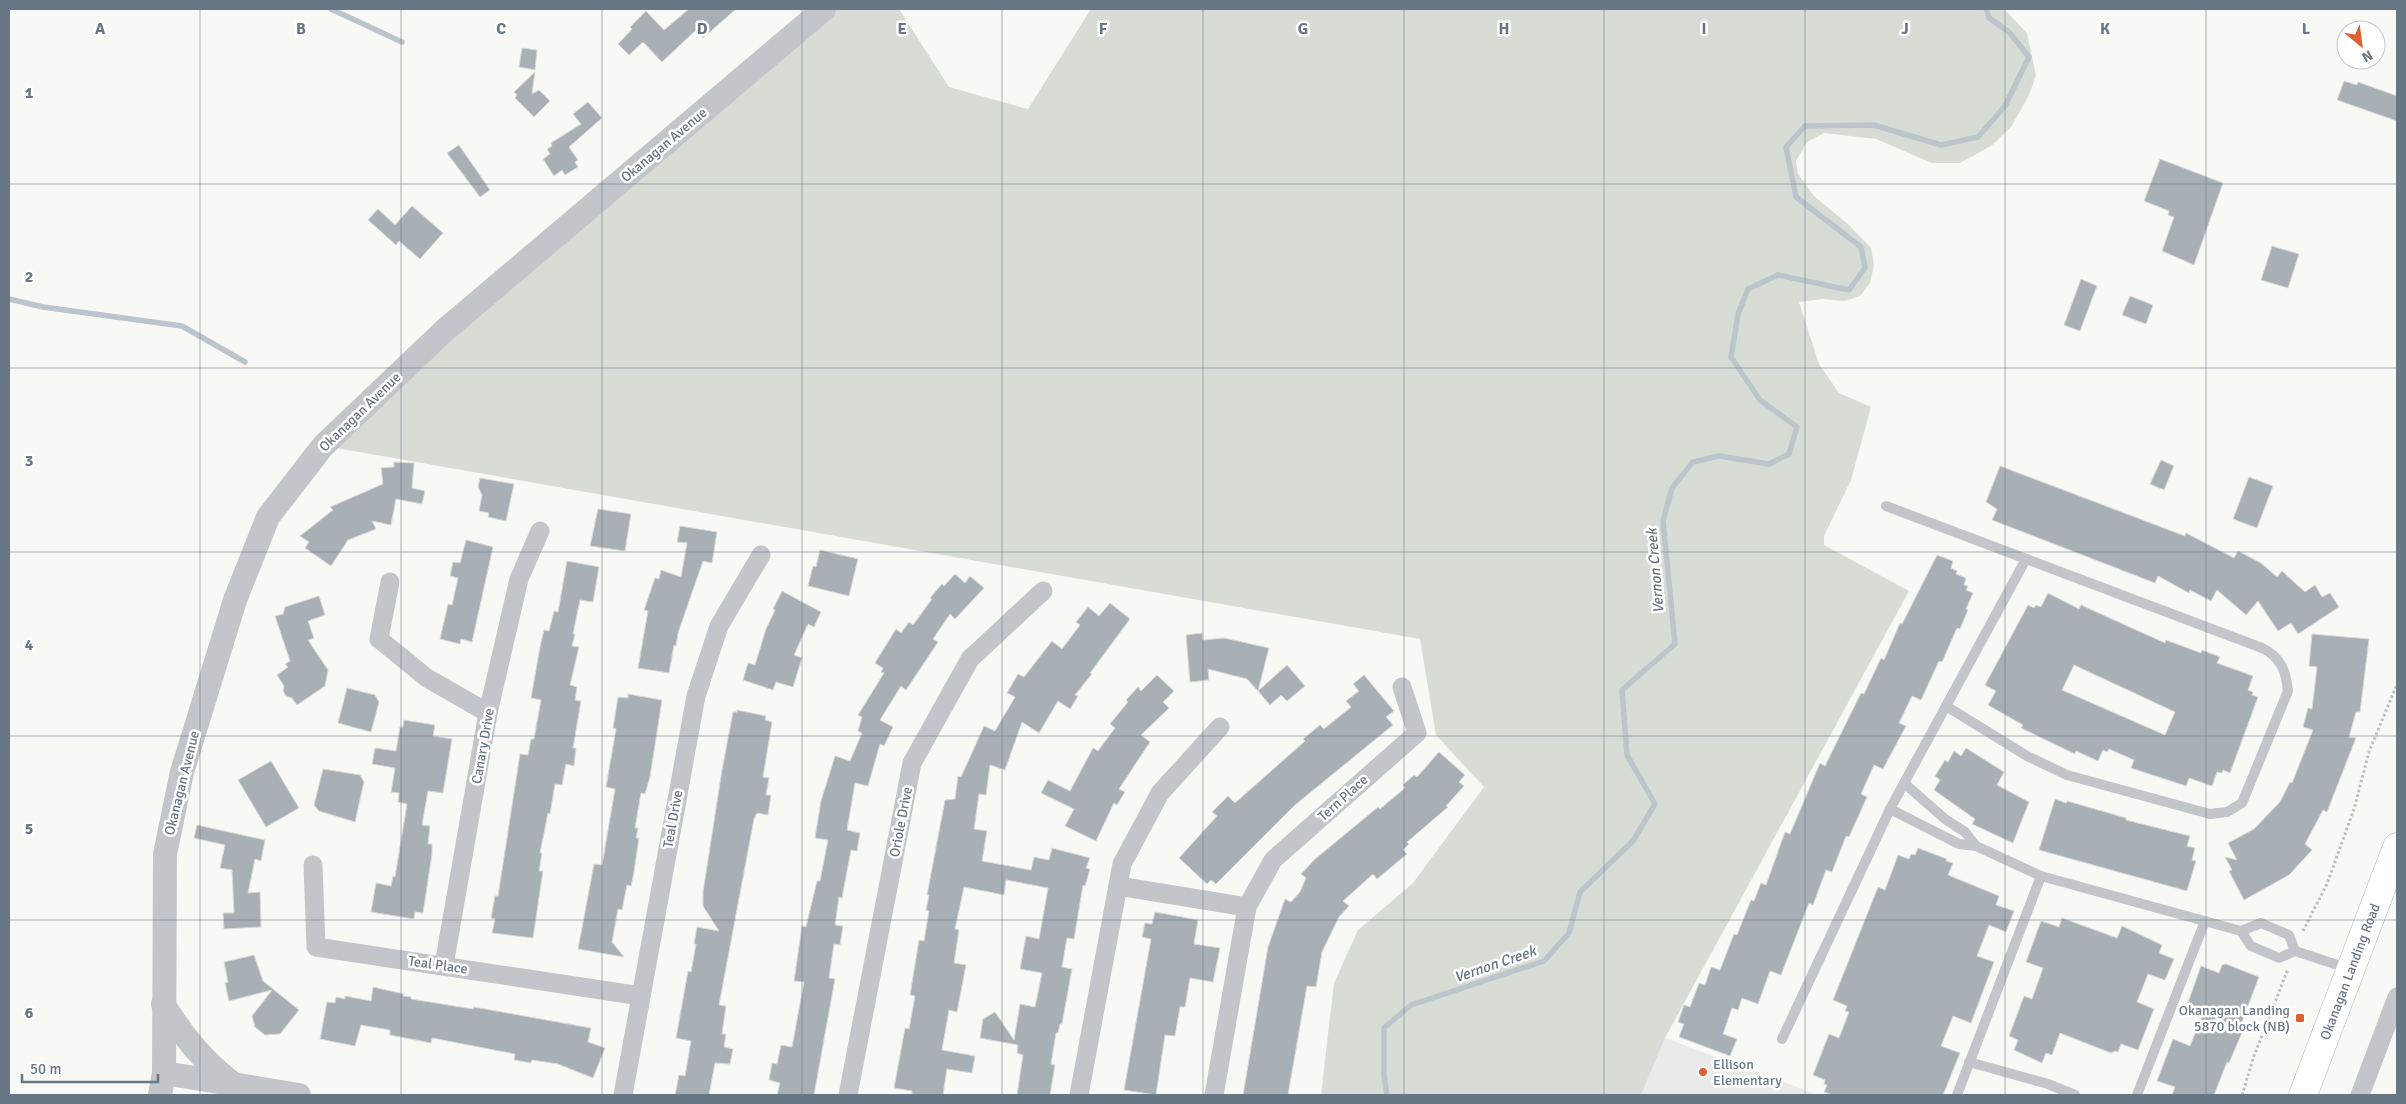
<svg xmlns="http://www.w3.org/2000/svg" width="2406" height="1104" font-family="Signika,sans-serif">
<rect width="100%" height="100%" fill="#f8f8f5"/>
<polygon fill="#e9eae9" points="1665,1038 1818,1095 1641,1095"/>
<polygon fill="#d7ddd5" points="828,9 899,9 949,87 1028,109 1091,9 2004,9 2027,33 2036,76 2028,97 2011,127 1991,146 1960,163 1932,163 1876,139 1824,133 1807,142 1796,161 1798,174 1814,196 1849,225 1871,248 1874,265 1870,283 1860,296 1845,301 1823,299 1799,302 1819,364 1839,393 1871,407 1851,480 1824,536 1824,545 1909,591 1665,1038 1641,1095 1321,1095 1334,983 1358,930 1413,883 1484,787 1436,735 1420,639 325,446"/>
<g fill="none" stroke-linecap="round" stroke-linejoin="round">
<g stroke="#bcc5cb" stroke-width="5.5">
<polyline points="331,9 402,42"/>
<polyline points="9,299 43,307 182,326 245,362"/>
<polyline points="1387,1095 1384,1076 1384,1028 1411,1005 1544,961 1569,933 1580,892 1633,841 1655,804 1627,755 1622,690 1675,644 1663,521 1672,488 1693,462 1719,456 1769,464 1789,454 1797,427 1760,400 1731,357 1738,314 1748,289 1778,275 1849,290 1865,268 1861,247 1796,197 1786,147 1805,126 1874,125 1941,145 1978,137 2005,106 2029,57 2009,32 1989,18 1986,9"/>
</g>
</g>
<g fill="#a8b0b6" stroke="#dadad8" fill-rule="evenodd">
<polygon points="689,9 736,9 703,38 696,30 662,62 643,42 629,55 618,44 632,29 630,27 646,11 664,30"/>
<polygon points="522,48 537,50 535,70 519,67"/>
<polygon points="535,72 532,94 539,90 550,101 534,117 515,98 517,95 514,92"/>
<polygon points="2344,81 2357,85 2358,82 2397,96 2397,121 2337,100"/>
<polygon points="588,102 602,118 569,147 578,160 575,162 578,167 565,175 562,170 554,176 543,159 550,154 547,149 552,146 551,143 581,124 573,114"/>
<polygon points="459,145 490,190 480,197 447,153"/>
<polygon points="2160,159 2223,183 2194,265 2162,251 2174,217 2168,215 2169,211 2144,201"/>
<polygon points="412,206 443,233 420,259 399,241 396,245 368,220 378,209 395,225"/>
<polygon points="2272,246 2299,254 2288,288 2261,280"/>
<polygon points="2081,279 2097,286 2080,331 2064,325"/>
<polygon points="2130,296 2153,305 2146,324 2122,315"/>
<polygon points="2161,460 2174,466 2164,490 2150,484"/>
<polygon points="394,462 414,463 412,488 425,491 422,504 396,499 391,525 372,521 376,529 348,540 331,566 305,548 309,542 300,536 333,510 330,507 383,484 381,468 394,467"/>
<polygon points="2000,466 2185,536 2186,533 2234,558 2238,551 2261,563 2277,577 2282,571 2305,592 2315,585 2322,597 2330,593 2339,607 2298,634 2291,623 2278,631 2258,601 2246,615 2217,590 2211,601 2190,590 2189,593 2158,576 2155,583 1992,520 1997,509 1986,502"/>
<polygon points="2249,477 2273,486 2257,528 2233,519"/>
<polygon points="480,478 514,484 506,521 488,517 489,513 479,511 482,495 478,487"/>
<polygon points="598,509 631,514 625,551 590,546"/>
<polygon points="680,526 717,532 712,563 703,561 678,633 676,646 674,645 669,673 638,668 648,611 644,610 655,578 659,579 661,570 681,577 687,543 677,542"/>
<polygon points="466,540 493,547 472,642 461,639 460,644 440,639 448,604 452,605 458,578 450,576 453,562 460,563"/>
<polygon points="820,550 858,559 849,596 808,586 813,566 816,567"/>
<polygon points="1937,555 1953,561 1951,568 1957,571 1956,574 1966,578 1964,585 1968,586 1966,590 1973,593 1966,609 1968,610 1960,629 1957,628 1942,662 1939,661 1921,700 1912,696 1899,723 1906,726 1883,769 1874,765 1861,794 1867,797 1849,837 1846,836 1832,872 1826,870 1813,905 1809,903 1781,975 1770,971 1758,1004 1742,998 1738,1010 1732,1008 1723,1034 1737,1039 1730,1056 1679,1037 1684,1024 1678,1022 1684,1005 1690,1007 1699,983 1705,985 1711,967 1720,970 1734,934 1737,935 1751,900 1754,901 1761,883 1766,885 1785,832 1790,834 1820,763 1825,766 1861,693 1864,694 1881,658 1884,660 1900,623 1902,624"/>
<polygon points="567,561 599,567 593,602 580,600 573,634 575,634 572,646 579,647 570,685 577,687 575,700 581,701 573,748 576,748 574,766 566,764 562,785 555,784 550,814 548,813 540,853 542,853 539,871 543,871 533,938 492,933 495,919 491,918 495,896 498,896 520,754 528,755 531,739 534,739 541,700 531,698 540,647 544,630 549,631 554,611 558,612"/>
<polygon points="955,574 965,583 970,576 984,588 955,619 950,614 933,639 938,642 906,690 901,686 880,720 893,727 884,746 880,744 868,786 855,783 847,830 860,833 857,851 851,850 842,898 839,897 835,925 843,926 840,945 834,944 829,978 835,979 814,1095 777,1095 780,1083 769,1080 772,1063 777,1064 781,1045 792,1047 804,982 794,981 802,926 806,927 817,881 820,881 828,840 815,838 821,801 835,756 850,761 862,733 858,731 862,717 858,715 884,673 881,672 883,668 875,663 896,629 901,633 909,622 913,625 932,599 930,598 942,584 944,586"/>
<polygon points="782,591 821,612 814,627 808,624 794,655 802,658 793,687 776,682 773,690 743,680 748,663 755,665 766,629 775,610 773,609"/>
<path d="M2048,593L2079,609L2081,605L2165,643L2166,640L2201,653L2202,650L2220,657L2217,663L2253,676L2248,690L2253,692L2252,695L2258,697L2230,773L2223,770L2222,773L2217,772L2212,786L2189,778L2186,786L2131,768L2134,760L2109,749L2107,752L2103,750L2098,761L2076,751L2075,754L2021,728L2023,725L1988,705L1996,691L1985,685L2028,605L2034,608L2036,605L2041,607ZM2074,665L2175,712L2165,735L2062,690Z"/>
<polygon points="319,596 325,615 308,621 314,638 308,640 328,670 325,686 297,705 292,698 286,696 283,691 284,686 277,675 288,667 285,664 290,661 275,616 283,614 285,607"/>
<polygon points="1110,603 1130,619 1090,673 1092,674 1075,695 1078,696 1070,709 1058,701 1039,733 1022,722 1005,770 990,765 986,795 979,794 974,829 987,831 982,861 1031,870 1034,857 1049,860 1052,848 1090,858 1086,868 1090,869 1085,886 1083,885 1074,939 1067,938 1062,967 1072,969 1062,1024 1060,1024 1058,1033 1056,1033 1051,1064 1055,1065 1050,1095 1017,1095 1023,1055 1017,1053 1018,1045 980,1038 983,1019 995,1012 1014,1040 1020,1004 1035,1007 1042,973 1020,969 1026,936 1039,939 1048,888 1006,880 1004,895 964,887 955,929 959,930 954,963 966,965 957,1012 949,1010 942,1050 975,1056 972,1073 947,1069 943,1095 912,1095 912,1091 894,1088 905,1028 909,1029 915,996 910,995 919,940 924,941 929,911 926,910 929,895 927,895 945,800 955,799 958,776 961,777 984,726 995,731 1015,697 1007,693 1018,674 1024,677 1052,641 1062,649 1080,625 1076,622 1088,607 1099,616"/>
<polygon points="1202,633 1203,640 1224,638 1269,648 1258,691 1247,679 1208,669 1209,680 1190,682 1186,635"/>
<polygon points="2312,634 2369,639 2360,712 2356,712 2349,737 2356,738 2327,812 2323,810 2305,844 2312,850 2289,875 2244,900 2229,871 2232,870 2225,857 2237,860 2228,843 2254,829 2280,802 2290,782 2292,783 2313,730 2303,727 2308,708 2312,709 2317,667 2309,666"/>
<polygon points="1287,665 1305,686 1287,701 1281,695 1270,705 1258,691"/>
<polygon points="1157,675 1174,691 1163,702 1169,708 1141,735 1150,742 1119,789 1125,792 1117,805 1114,803 1096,841 1065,826 1074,809 1041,793 1048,780 1070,791 1093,748 1098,751 1115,728 1110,724 1128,702 1126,700 1138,687 1141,691"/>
<polygon points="1364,675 1394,711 1386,717 1393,725 1295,805 1216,884 1211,880 1207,884 1179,858 1217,816 1212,812 1228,796 1235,803 1305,741 1303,739 1320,725 1324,729 1351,707 1346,701 1359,691 1353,684"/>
<polygon points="347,688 375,695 379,702 371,732 338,723"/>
<polygon points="628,694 662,700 650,777 645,794 641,793 635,828 638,828 636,838 639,838 634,872 631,886 627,885 622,910 618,909 612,942 624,957 578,949 594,864 602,865 615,789 606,787 616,729 613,728 618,697 628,698"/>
<polygon points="737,710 766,716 765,720 772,722 763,777 769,778 766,795 771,795 768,815 757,813 754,819 719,1005 726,1006 722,1034 726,1034 724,1047 733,1049 730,1064 715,1063 709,1095 675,1095 679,1075 685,1076 691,1041 676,1038 688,971 691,972 696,944 694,944 697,927 719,931 703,906 703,892 722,770 733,712 737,712"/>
<polygon points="404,720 435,725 433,736 452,739 443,793 428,791 422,825 430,826 428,844 432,844 432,854 423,913 415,912 414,919 371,912 376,883 391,886 393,876 395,877 407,804 398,802 399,793 391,792 395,768 372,764 375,748 396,751 400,727 403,727"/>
<polygon points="1966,748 2004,772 1997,785 2029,802 2013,843 1972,824 1975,819 1934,790 1940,780 1935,776 1945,760 1948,762 1954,751 1961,756"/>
<polygon points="1439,752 1465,775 1459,782 1464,786 1446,806 1448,807 1407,842 1409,844 1403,850 1407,854 1377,879 1373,874 1343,901 1349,906 1339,917 1322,952 1316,987 1307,986 1288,1095 1243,1095 1268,947 1285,899 1291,902 1300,892 1306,878 1301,874 1314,860 1378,807 1380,809 1405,788 1403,785 1414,775 1417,777"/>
<polygon points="271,761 299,808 266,827 238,780"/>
<polygon points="323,769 360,775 364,782 355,822 319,811 314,805"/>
<polygon points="2055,799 2066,803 2067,801 2126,818 2126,820 2190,836 2187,846 2195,848 2192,860 2196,861 2187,891 2039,850"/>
<polygon points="197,825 265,840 261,861 255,859 248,893 260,892 261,927 224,929 223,913 234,913 232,870 220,868 225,845 194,838"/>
<polygon points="1918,848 1947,859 1946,861 1953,863 1948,875 1999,896 1996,905 2014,911 2006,932 1989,925 1977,956 1994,962 1971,1023 1953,1016 1941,1046 1960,1053 1943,1095 1833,1095 1824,1092 1827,1085 1824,1084 1825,1080 1813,1075 1829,1034 1839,1038 1849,1012 1845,1011 1847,1006 1833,1000 1878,887 1885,890 1898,855 1909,859 1911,854 1915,855"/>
<polygon points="1155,912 1198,920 1194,944 1220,948 1213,982 1190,978 1185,1007 1180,1007 1175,1036 1165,1035 1156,1095 1124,1090 1151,939 1142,937 1145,923 1152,924"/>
<polygon points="2062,918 2117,938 2122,926 2160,944 2162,945 2159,953 2174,959 2165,980 2148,974 2137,1002 2154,1009 2138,1050 2121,1044 2118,1052 2115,1051 2111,1053 2060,1033 2052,1055 2046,1053 2042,1063 2014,1050 2018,1040 2009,1036 2024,996 2032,999 2043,968 2026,962 2041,921 2059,927"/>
<polygon points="254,955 263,981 299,1010 280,1034 265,1035 255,1027 252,1016 272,990 229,1001 225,983 228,982 224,962"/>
<polygon points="2226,964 2259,977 2240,1027 2244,1028 2229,1063 2227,1062 2214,1095 2172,1095 2175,1087 2157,1081 2173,1039 2190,1046 2203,1014 2186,1008 2201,966 2219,973 2222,965"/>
<polygon points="373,987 404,994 403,996 411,997 411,999 473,1009 474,1007 591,1028 588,1042 605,1048 593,1078 558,1064 532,1060 531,1063 514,1060 515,1054 432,1038 431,1043 390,1035 390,1030 361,1025 355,1046 320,1039 327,1002 335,1003 336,997 345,999 345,996 371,1001"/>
</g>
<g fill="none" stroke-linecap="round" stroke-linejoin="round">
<g stroke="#b4b9be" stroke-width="29">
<g id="secondary">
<path id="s1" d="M2303,1095L2397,847"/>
</g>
</g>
<g stroke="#bcbec1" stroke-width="3" stroke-dasharray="2.5 2.5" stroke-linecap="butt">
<polyline points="2303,931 2327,884 2354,809 2369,752 2397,684"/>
<polyline points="2242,1095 2254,1056 2288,969"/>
</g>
<g stroke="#c2c5c9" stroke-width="10">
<path d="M1886,506L2262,648C2281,657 2286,671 2288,691L2242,803L2227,812L2210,814L2067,775L2027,756L1946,706"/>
<polyline points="1904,783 1945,819 1965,832 1976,846"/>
<polyline points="1890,809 1959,844 1976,846 2041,876 2241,931 2261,923 2289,935 2295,951"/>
<polyline points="2241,931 2251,946 2279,958 2295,951 2350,969"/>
<polyline points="1782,1039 1890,809 2026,559"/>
<polyline points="1969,1062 2048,1084 2075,1095"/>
<polyline points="1957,1095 2041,876"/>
<polyline points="2137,1095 2205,921"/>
</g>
<g stroke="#c2c5c9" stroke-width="19">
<polyline points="390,582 379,639 427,678 488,713"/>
<polyline points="313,865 316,947 641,996"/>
<polyline points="1118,886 1247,907"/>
<polyline points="444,965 488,713 519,579 540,531"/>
<polyline points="623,1095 696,696 719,626 761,555"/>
<polyline points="848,1095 912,763 970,659 1043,591"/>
<polyline points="1079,1095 1122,864 1160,793 1220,727"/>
<polyline points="1214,1095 1247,907 1273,860 1417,733 1402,687"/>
<polyline points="2360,1095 2397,997"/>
</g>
<g stroke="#c2c5c9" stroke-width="24">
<path d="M163,1004C185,1038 200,1058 232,1083"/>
<polyline points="164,1073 299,1095"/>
<polyline points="160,1095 164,1073 165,854 182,772 235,600 268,517 323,446 445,330 824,9"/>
</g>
<use href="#secondary" stroke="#fff" stroke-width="28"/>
</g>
<path fill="none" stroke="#687785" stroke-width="1" stroke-opacity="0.55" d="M200,9V1095M401,9V1095M602,9V1095M802,9V1095M1002,9V1095M1203,9V1095M1404,9V1095M1604,9V1095M1805,9V1095M2005,9V1095M2206,9V1095M9,184H2397M9,368H2397M9,552H2397M9,736H2397M9,920H2397"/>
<g fill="#db6132" stroke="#fff" stroke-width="2">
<rect x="2295" y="1013" width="10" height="10" rx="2.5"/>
<circle cx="1703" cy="1072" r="5"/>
</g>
<g text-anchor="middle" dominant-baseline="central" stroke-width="5" stroke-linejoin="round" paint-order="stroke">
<g font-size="14" fill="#687785" stroke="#fff">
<text transform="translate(664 145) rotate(-40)">Okanagan Avenue</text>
<text transform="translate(360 412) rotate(-44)">Okanagan Avenue</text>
<text transform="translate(483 746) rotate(-80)">Canary Drive</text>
<text transform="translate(182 783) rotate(-76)">Okanagan Avenue</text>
<text transform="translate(1343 798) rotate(-42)">Tern Place</text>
<text transform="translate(673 819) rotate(-80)">Teal Drive</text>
<text transform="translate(901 822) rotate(-79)">Oriole Drive</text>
<text transform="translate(438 965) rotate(8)">Teal Place</text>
<text stroke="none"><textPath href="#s1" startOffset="132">Okanagan Landing Road</textPath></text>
</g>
<g font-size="14" fill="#687785" stroke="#fff" text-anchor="end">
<text x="2290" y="1010">Okanagan Landing<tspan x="2290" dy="16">5870 block (NB)</tspan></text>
<text x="1713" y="1064" text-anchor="start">Ellison<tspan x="1713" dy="16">Elementary</tspan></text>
</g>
<g font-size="15" font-style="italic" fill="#647780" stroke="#fff">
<text transform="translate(1655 571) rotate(-95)">Vernon Creek</text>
<text transform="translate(1495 964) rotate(-19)">Vernon Creek</text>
</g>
</g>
<g font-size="16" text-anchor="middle" font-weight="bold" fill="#687785" stroke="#fff" stroke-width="5" stroke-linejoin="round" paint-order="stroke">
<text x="100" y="34">A</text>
<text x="301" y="34">B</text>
<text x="501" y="34">C</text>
<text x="702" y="34">D</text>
<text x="902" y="34">E</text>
<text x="1103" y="34">F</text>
<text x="1303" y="34">G</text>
<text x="1504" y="34">H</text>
<text x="1704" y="34">I</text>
<text x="1905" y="34">J</text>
<text x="2105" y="34">K</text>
<text x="2306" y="34">L</text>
<text x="29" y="98">1</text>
<text x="29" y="282">2</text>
<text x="29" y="466">3</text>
<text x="29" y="650">4</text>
<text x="29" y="834">5</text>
<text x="29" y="1018">6</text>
</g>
<rect width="2406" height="1104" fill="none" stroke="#687785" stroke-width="20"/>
<g transform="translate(2361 45) rotate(151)"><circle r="24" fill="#ffffff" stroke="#c3c9ce"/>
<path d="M0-4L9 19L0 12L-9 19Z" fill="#db6132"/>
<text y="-8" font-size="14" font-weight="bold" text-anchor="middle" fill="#687785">N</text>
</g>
<path d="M22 1074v8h136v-8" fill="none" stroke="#687785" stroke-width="2.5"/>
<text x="30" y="1074" font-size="15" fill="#687785" stroke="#ffffff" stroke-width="4" paint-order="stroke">50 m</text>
</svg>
